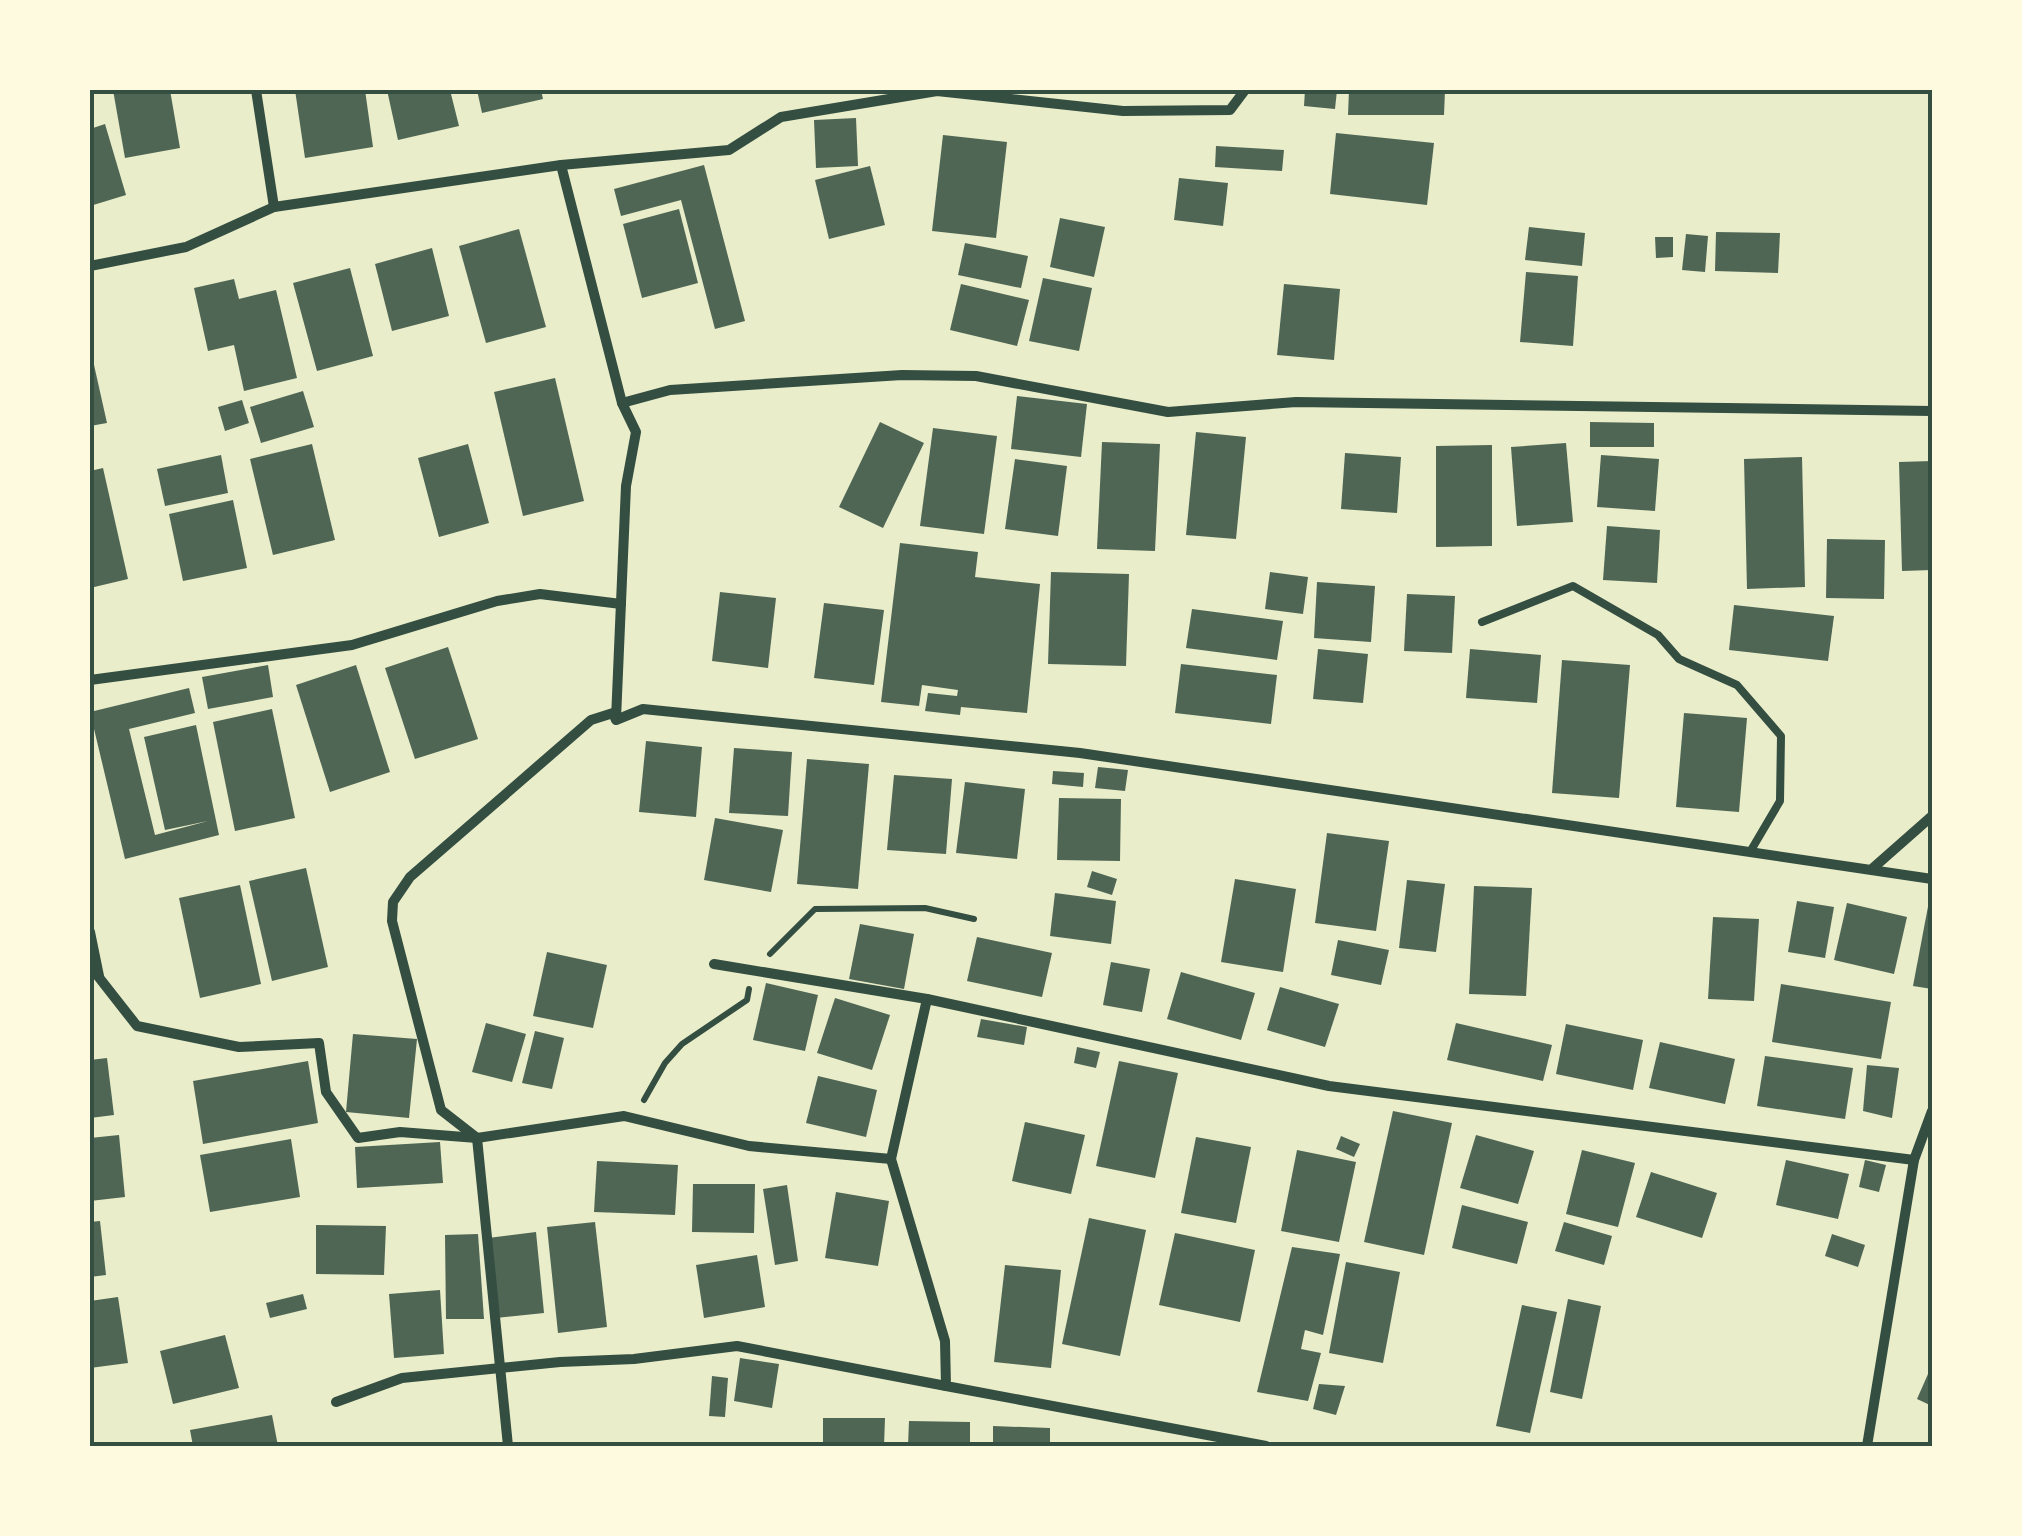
<svg xmlns="http://www.w3.org/2000/svg" width="2022" height="1536" font-family="'PT Sans',sans-serif">
<rect width="100%" height="100%" fill="#e9edc9"/>
<g fill="#4f6655">
<polygon points="113,90 170,90 180,148 125,158"/>
<polygon points="295,90 365,90 373,147 305,158"/>
<polygon points="387,90 450,90 459,126 398,140"/>
<polygon points="477,90 541,90 543,99 482,113"/>
<polygon points="1305,90 1337,90 1335,109 1304,106"/>
<polygon points="1349,90 1445,90 1444,115 1348,115"/>
<polygon points="856,118 858,166 816,168 814,120"/>
<polygon points="105,124 126,195 90,206 90,129"/>
<polygon points="1336,133 1434,143 1427,205 1330,194"/>
<polygon points="943,135 1007,142 996,238 932,231"/>
<polygon points="1216,146 1284,150 1282,171 1215,167"/>
<polygon points="704,165 745,321 715,329 681,200 621,216 614,189"/>
<polygon points="870,166 885,225 829,239 815,180"/>
<polygon points="1179,178 1228,183 1223,226 1174,220"/>
<polygon points="679,209 698,283 642,298 623,224"/>
<polygon points="1060,218 1105,227 1094,277 1050,267"/>
<polygon points="1529,227 1585,233 1582,266 1525,260"/>
<polygon points="519,229 546,327 486,343 459,246"/>
<polygon points="1716,232 1780,233 1778,273 1715,271"/>
<polygon points="1686,234 1708,236 1705,272 1682,270"/>
<polygon points="1655,237 1673,237 1673,257 1656,258"/>
<polygon points="965,243 1028,256 1021,288 958,275"/>
<polygon points="432,248 449,316 392,331 375,264"/>
<polygon points="350,268 373,356 317,371 293,283"/>
<polygon points="1526,272 1578,276 1573,346 1520,342"/>
<polygon points="1043,278 1092,288 1079,351 1029,341"/>
<polygon points="234,279 239,299 276,290 297,378 244,391 234,345 208,351 194,288"/>
<polygon points="961,284 1029,300 1017,346 950,330"/>
<polygon points="1284,284 1340,289 1334,360 1277,355"/>
<polygon points="90,347 107,423 90,426"/>
<polygon points="555,378 584,501 523,516 494,392"/>
<polygon points="303,391 314,427 261,443 250,407"/>
<polygon points="1017,396 1087,404 1081,457 1011,449"/>
<polygon points="242,400 249,423 225,431 218,407"/>
<polygon points="880,422 924,443 883,528 839,507"/>
<polygon points="1590,422 1654,423 1654,447 1590,447"/>
<polygon points="933,428 997,436 984,534 920,526"/>
<polygon points="1196,432 1246,437 1236,539 1186,535"/>
<polygon points="1102,442 1160,444 1155,551 1097,549"/>
<polygon points="1566,443 1573,522 1517,526 1511,447"/>
<polygon points="312,444 335,540 273,555 250,459"/>
<polygon points="468,444 489,523 439,537 418,458"/>
<polygon points="1492,445 1492,546 1436,547 1436,446"/>
<polygon points="1345,453 1401,457 1397,513 1341,509"/>
<polygon points="221,455 228,493 165,506 157,469"/>
<polygon points="1601,455 1659,459 1655,511 1597,507"/>
<polygon points="1802,457 1805,587 1747,589 1744,459"/>
<polygon points="1015,459 1067,466 1058,536 1005,529"/>
<polygon points="1932,461 1932,570 1902,571 1899,462"/>
<polygon points="103,468 128,579 90,588 90,471"/>
<polygon points="233,500 247,568 183,581 169,514"/>
<polygon points="1607,526 1660,530 1657,583 1603,580"/>
<polygon points="1827,539 1885,540 1884,599 1826,598"/>
<polygon points="900,543 978,552 975,577 1040,584 1027,713 961,707 960,715 925,711 928,693 957,696 958,690 922,685 919,706 881,702"/>
<polygon points="1051,572 1129,574 1126,666 1048,664"/>
<polygon points="1270,572 1308,577 1303,614 1265,609"/>
<polygon points="1317,582 1375,586 1371,642 1314,638"/>
<polygon points="720,592 776,598 768,668 712,661"/>
<polygon points="1407,594 1455,596 1452,653 1404,651"/>
<polygon points="824,603 884,610 874,685 814,678"/>
<polygon points="1734,605 1834,616 1828,661 1729,650"/>
<polygon points="1192,609 1283,621 1277,660 1186,648"/>
<polygon points="448,647 478,739 415,759 385,668"/>
<polygon points="1318,649 1368,654 1363,703 1313,699"/>
<polygon points="1470,649 1541,655 1537,703 1466,698"/>
<polygon points="1562,660 1630,665 1619,798 1552,793"/>
<polygon points="1181,664 1277,675 1271,724 1175,713"/>
<polygon points="268,665 273,697 208,709 202,677"/>
<polygon points="356,665 390,772 330,792 296,685"/>
<polygon points="189,688 195,713 129,729 155,835 208,821 165,830 144,737 196,725 219,835 125,859 90,712"/>
<polygon points="272,709 295,818 235,831 213,722"/>
<polygon points="1684,713 1747,718 1739,812 1676,807"/>
<polygon points="646,741 702,747 696,817 639,812"/>
<polygon points="734,748 792,752 788,816 729,813"/>
<polygon points="807,759 869,764 858,889 797,884"/>
<polygon points="1098,767 1128,770 1125,791 1095,788"/>
<polygon points="1053,771 1084,773 1083,787 1052,784"/>
<polygon points="894,775 952,779 946,854 887,850"/>
<polygon points="965,782 1025,789 1017,859 956,853"/>
<polygon points="1059,798 1121,799 1120,861 1057,860"/>
<polygon points="715,818 783,830 771,892 704,880"/>
<polygon points="1327,833 1389,841 1376,931 1315,923"/>
<polygon points="306,868 328,967 272,981 249,881"/>
<polygon points="1092,871 1117,879 1112,895 1087,887"/>
<polygon points="1235,879 1296,889 1283,972 1221,962"/>
<polygon points="1407,880 1445,884 1436,952 1399,948"/>
<polygon points="240,885 261,984 200,998 179,898"/>
<polygon points="1474,886 1532,888 1526,996 1469,994"/>
<polygon points="1055,893 1116,901 1111,944 1050,936"/>
<polygon points="1930,896 1932,896 1932,989 1913,986"/>
<polygon points="1797,901 1834,907 1825,958 1788,952"/>
<polygon points="1847,903 1907,917 1894,974 1834,960"/>
<polygon points="1713,917 1759,919 1754,1001 1708,999"/>
<polygon points="860,924 914,934 904,989 849,979"/>
<polygon points="977,937 1052,953 1042,997 967,981"/>
<polygon points="1338,940 1389,950 1381,985 1331,975"/>
<polygon points="547,952 607,965 593,1028 533,1016"/>
<polygon points="1111,962 1150,969 1142,1012 1103,1005"/>
<polygon points="1181,972 1255,993 1241,1040 1167,1019"/>
<polygon points="766,983 818,995 805,1051 753,1040"/>
<polygon points="1781,984 1891,1002 1881,1059 1772,1042"/>
<polygon points="1280,987 1339,1004 1325,1047 1267,1030"/>
<polygon points="835,998 890,1015 872,1070 817,1053"/>
<polygon points="981,1019 1027,1027 1024,1045 977,1037"/>
<polygon points="486,1023 526,1034 512,1082 472,1072"/>
<polygon points="1456,1023 1552,1045 1543,1081 1447,1060"/>
<polygon points="1566,1024 1643,1040 1633,1090 1556,1074"/>
<polygon points="535,1031 564,1038 552,1089 522,1083"/>
<polygon points="353,1034 417,1039 409,1118 346,1112"/>
<polygon points="1660,1042 1735,1059 1725,1104 1649,1088"/>
<polygon points="1077,1047 1100,1052 1096,1068 1074,1063"/>
<polygon points="1765,1056 1853,1068 1845,1119 1757,1106"/>
<polygon points="107,1058 114,1115 90,1118 90,1060"/>
<polygon points="308,1061 318,1123 203,1144 193,1081"/>
<polygon points="1119,1061 1178,1073 1155,1178 1096,1166"/>
<polygon points="1867,1065 1899,1068 1892,1118 1863,1111"/>
<polygon points="818,1076 877,1090 866,1137 806,1123"/>
<polygon points="1393,1111 1452,1123 1424,1255 1364,1242"/>
<polygon points="1025,1122 1085,1135 1071,1194 1012,1181"/>
<polygon points="119,1135 125,1197 90,1201 90,1138"/>
<polygon points="1476,1135 1534,1151 1518,1204 1460,1188"/>
<polygon points="1341,1136 1360,1144 1354,1157 1336,1149"/>
<polygon points="1196,1137 1251,1147 1236,1223 1181,1213"/>
<polygon points="291,1139 300,1197 210,1212 200,1155"/>
<polygon points="440,1142 443,1183 357,1188 355,1147"/>
<polygon points="1297,1150 1356,1162 1339,1242 1281,1231"/>
<polygon points="1582,1150 1635,1163 1618,1227 1566,1214"/>
<polygon points="1786,1160 1849,1174 1838,1219 1776,1205"/>
<polygon points="1865,1160 1886,1165 1879,1192 1859,1187"/>
<polygon points="597,1161 678,1165 675,1215 594,1212"/>
<polygon points="1651,1172 1717,1193 1702,1238 1636,1217"/>
<polygon points="693,1184 755,1184 754,1233 692,1232"/>
<polygon points="787,1185 798,1261 775,1265 763,1189"/>
<polygon points="836,1192 889,1201 878,1266 825,1258"/>
<polygon points="1462,1205 1528,1222 1517,1264 1452,1248"/>
<polygon points="1089,1218 1146,1230 1120,1356 1062,1344"/>
<polygon points="100,1221 106,1275 90,1277 90,1222"/>
<polygon points="595,1222 607,1327 558,1333 547,1227"/>
<polygon points="1564,1222 1612,1236 1604,1265 1555,1251"/>
<polygon points="316,1225 386,1226 384,1275 316,1274"/>
<polygon points="536,1232 544,1313 496,1318 488,1238"/>
<polygon points="1175,1233 1255,1250 1240,1322 1159,1305"/>
<polygon points="478,1234 484,1319 446,1319 445,1235"/>
<polygon points="1832,1234 1865,1245 1858,1267 1825,1256"/>
<polygon points="1292,1247 1340,1254 1323,1335 1305,1330 1301,1349 1321,1353 1308,1401 1257,1392"/>
<polygon points="757,1255 765,1307 704,1318 696,1265"/>
<polygon points="1346,1262 1400,1272 1383,1363 1329,1353"/>
<polygon points="1005,1265 1061,1270 1051,1368 994,1362"/>
<polygon points="440,1290 444,1354 394,1358 389,1294"/>
<polygon points="303,1294 307,1309 270,1318 266,1303"/>
<polygon points="118,1297 128,1363 90,1368 90,1301"/>
<polygon points="1568,1299 1601,1306 1582,1399 1550,1392"/>
<polygon points="1522,1305 1557,1312 1530,1433 1496,1426"/>
<polygon points="225,1335 239,1388 173,1404 160,1351"/>
<polygon points="740,1358 779,1364 772,1408 734,1401"/>
<polygon points="1932,1365 1932,1406 1917,1399"/>
<polygon points="712,1376 728,1378 725,1417 709,1416"/>
<polygon points="1319,1384 1345,1386 1336,1415 1313,1409"/>
<polygon points="272,1415 278,1446 193,1446 190,1430"/>
<polygon points="823,1418 885,1418 884,1446 823,1446"/>
<polygon points="909,1421 970,1422 970,1446 908,1446"/>
<polygon points="993,1426 1050,1428 1050,1446 993,1446"/>
</g>
<g fill="none" stroke-linecap="round" stroke-linejoin="round">
<g stroke="#344e41" stroke-width="6">
<polyline points="770,954 815,909 925,908 974,919"/>
<polyline points="644,1100 665,1063 682,1044 747,1000 749,989"/>
</g>
<polyline stroke="#344e41" stroke-width="8" points="1482,622 1573,586 1658,635 1679,659 1737,685 1781,736 1780,801 1750,852"/>
<g stroke="#344e41" stroke-width="10">
<polyline points="256,90 274,207"/>
<polyline points="561,165 622,403 636,432 626,486 616,719"/>
<polyline points="90,266 186,247 274,207 561,165 729,150 781,117 937,91 1123,111 1230,110 1245,90"/>
<polyline points="622,403 670,390 902,375 976,376 1168,412 1296,402 1932,411"/>
<polyline points="90,680 352,645 497,601 540,594 621,604"/>
<polyline points="1873,868 1932,816"/>
<polyline points="90,932 99,976"/>
<polyline points="714,964 927,999"/>
<polyline points="90,966 137,1026 239,1047 319,1043 326,1092 358,1138 400,1132 477,1138 624,1116 749,1146 891,1159"/>
<polyline points="336,1402 402,1378 560,1362 634,1359 737,1346 946,1386"/>
<polyline points="508,1446 477,1138 441,1110 392,921 393,902 410,877 591,720 613,713 616,720 643,709 1080,753 1932,879"/>
<polyline points="1266,1446 946,1386 945,1341 891,1159 927,999 1329,1086 1914,1160"/>
<polyline points="1867,1446 1914,1160 1932,1111"/>
</g>
</g>
<rect width="2022" height="1536" fill="none" stroke="#fefae0" stroke-width="185"/>
<rect x="92" y="92" width="1838" height="1352" fill="none" stroke="#344e41" stroke-width="4"/>
</svg>
